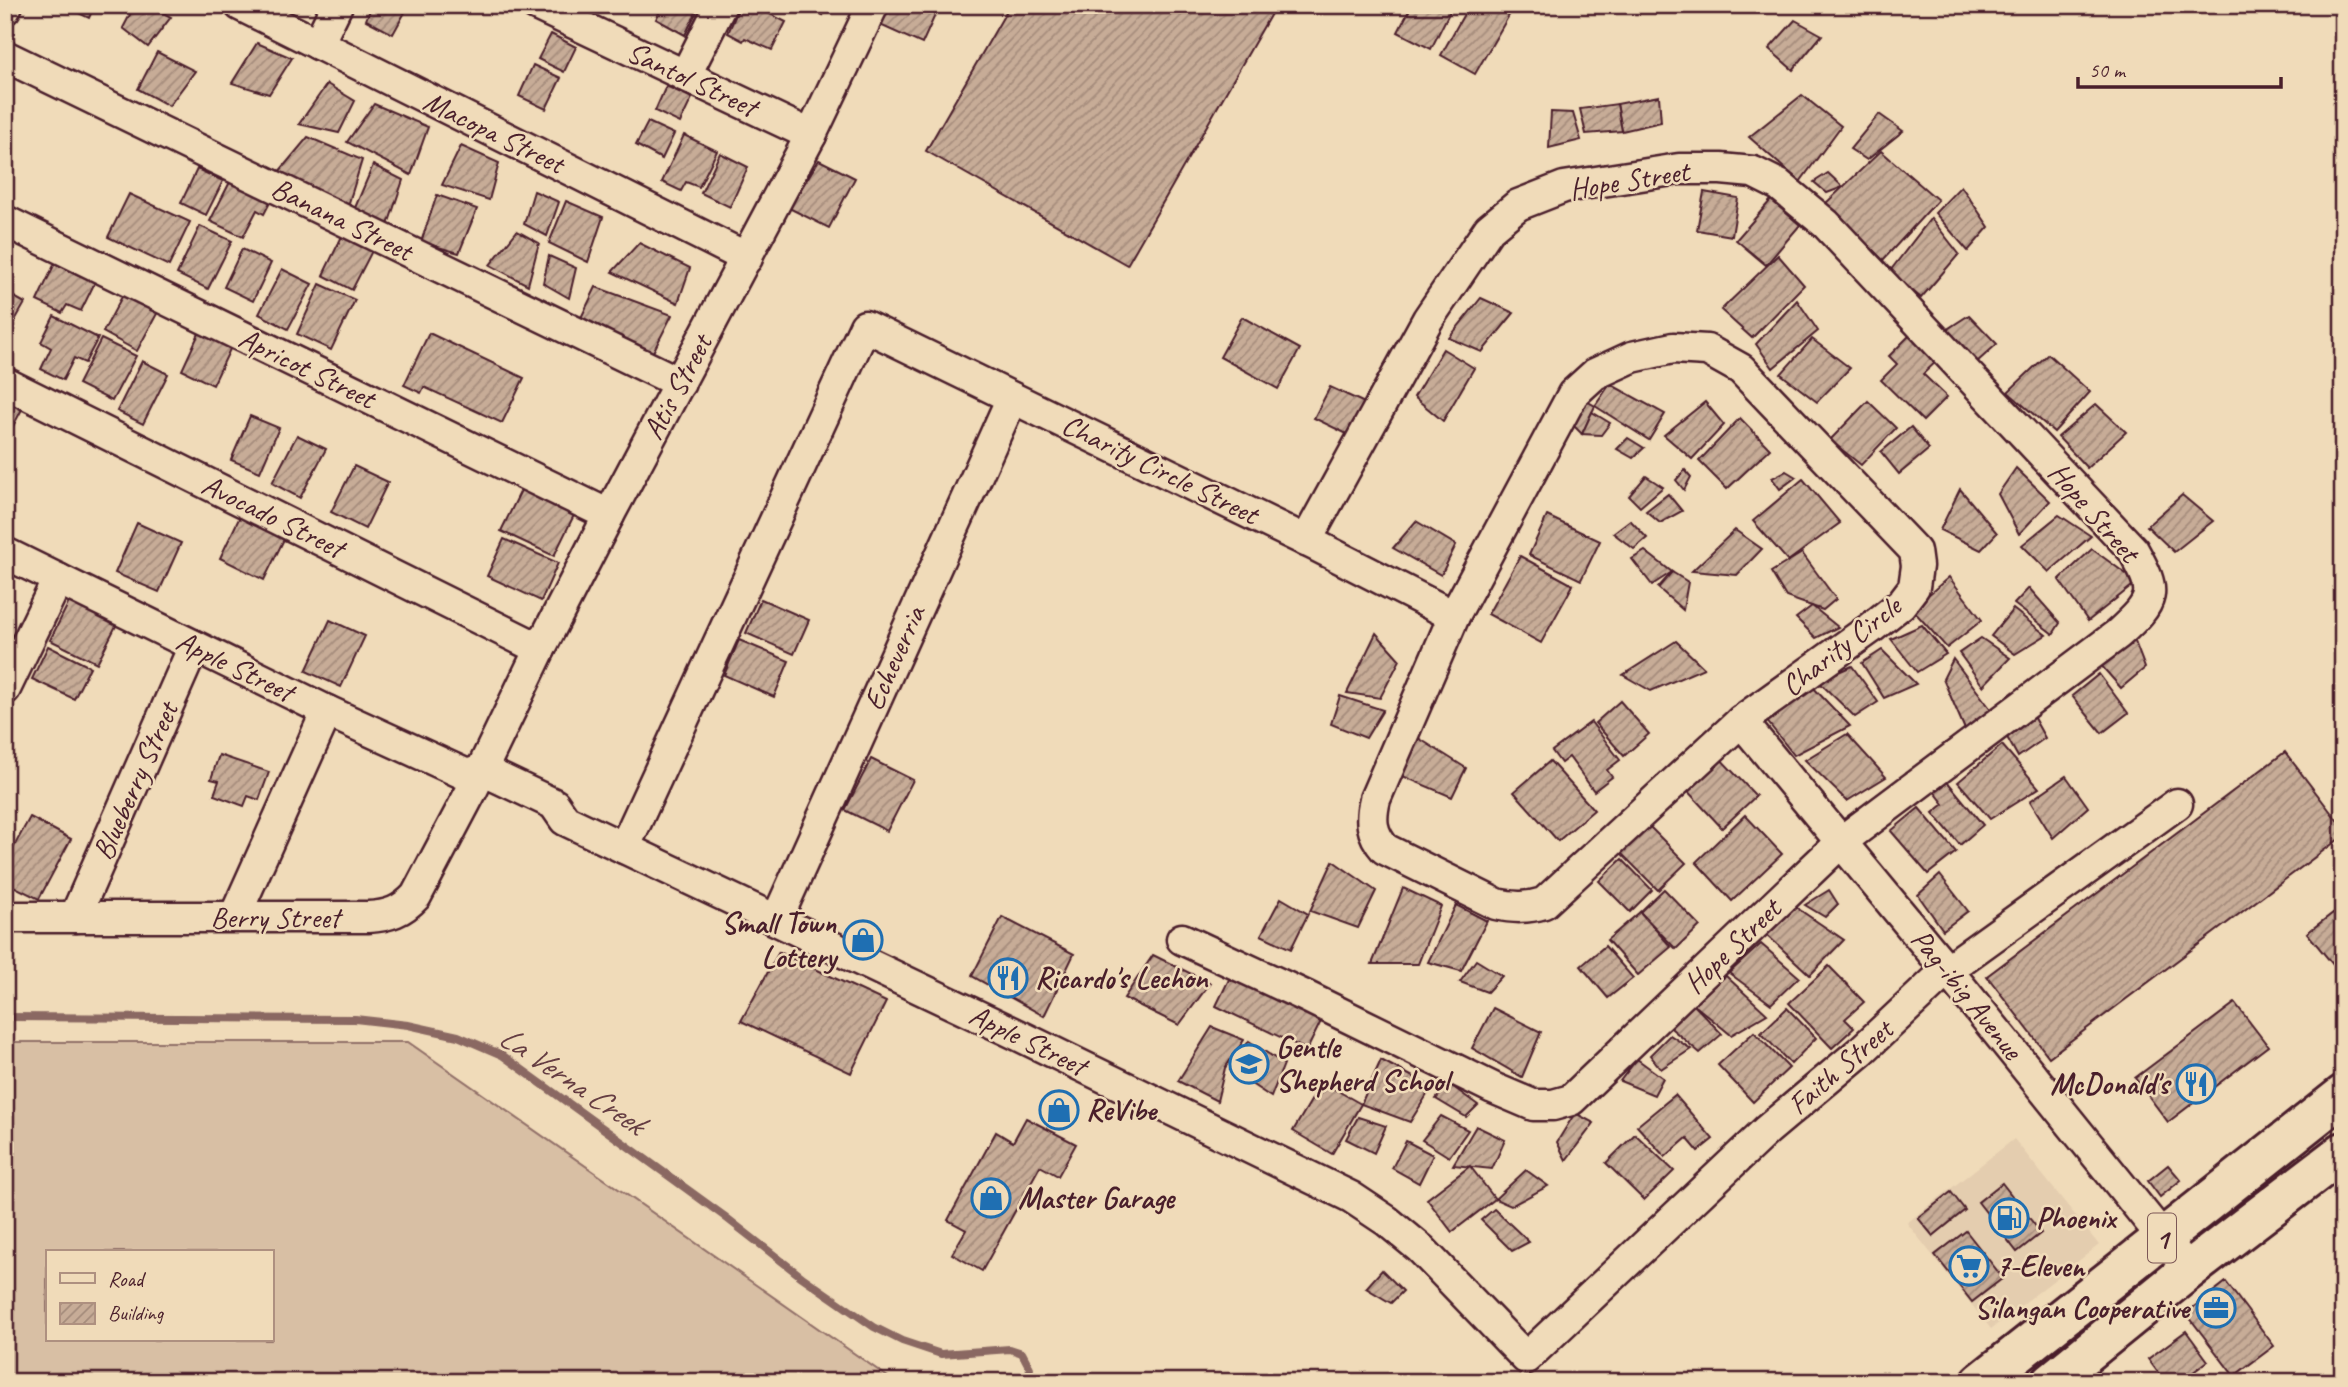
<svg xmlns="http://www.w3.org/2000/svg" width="2348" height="1387" font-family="Caveat,sans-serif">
<defs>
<pattern id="building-hatch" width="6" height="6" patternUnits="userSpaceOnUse" patternTransform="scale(1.75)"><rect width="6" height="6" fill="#c7ac97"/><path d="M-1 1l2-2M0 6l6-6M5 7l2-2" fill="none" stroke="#a48b7b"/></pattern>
</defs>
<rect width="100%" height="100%" fill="#f0dbb9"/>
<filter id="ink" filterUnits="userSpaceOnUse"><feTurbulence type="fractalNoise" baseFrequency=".0143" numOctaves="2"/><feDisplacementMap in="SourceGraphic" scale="14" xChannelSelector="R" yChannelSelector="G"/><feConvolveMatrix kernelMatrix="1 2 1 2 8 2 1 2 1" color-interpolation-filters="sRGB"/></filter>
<g filter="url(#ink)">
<polygon fill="#e4cdaf" points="2014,1139 2099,1245 1991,1329 1907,1223"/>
<path fill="#d8bfa4" stroke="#916f68" stroke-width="2" fill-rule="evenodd" d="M5,1042H408L895,1382H5ZM47,1252H271V1340H47Z"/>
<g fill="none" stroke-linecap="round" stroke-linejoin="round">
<polyline stroke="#8a6862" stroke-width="8" points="5,1017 355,1019 408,1025 458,1036 502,1055 724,1216 802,1277 874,1327 902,1341 941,1354 1010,1349 1022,1353 1030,1368 1028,1382"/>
</g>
<g fill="url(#building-hatch)" stroke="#4a1f2b" stroke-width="2">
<polygon points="62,5 95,5 89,18"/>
<polygon points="135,5 149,5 171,17 148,47 123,28"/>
<polygon points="372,5 409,5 393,34 366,20"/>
<polygon points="663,5 691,5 698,9 685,35 656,19"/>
<polygon points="740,5 752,5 786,22 772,50 745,38 743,41 728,33"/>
<polygon points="800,5 824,5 823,15"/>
<polygon points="888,5 920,5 936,13 922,44 880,25"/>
<polygon points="1010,5 1276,5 1127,265 926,151"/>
<polygon points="1412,5 1453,5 1431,49 1398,32"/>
<polygon points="1469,5 1515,5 1475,74 1441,55"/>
<polygon points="1795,20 1822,35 1793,70 1769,49"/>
<polygon points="551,34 576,47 564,72 538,59"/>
<polygon points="257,43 292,58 269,94 232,83"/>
<polygon points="157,52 195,71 169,106 138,89"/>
<polygon points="533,65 561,78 546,109 519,96"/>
<polygon points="327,84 355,101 339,133 299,124"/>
<polygon points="666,86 692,98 680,123 655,111"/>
<polygon points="1802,95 1841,126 1800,182 1749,137"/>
<polygon points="1659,96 1661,122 1622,131 1617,104"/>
<polygon points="374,104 428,127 411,175 347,142"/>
<polygon points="1617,104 1622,131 1586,134 1580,109"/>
<polygon points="1551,112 1573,113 1581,140 1549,148"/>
<polygon points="1879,114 1903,131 1867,160 1850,149"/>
<polygon points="648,122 674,134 662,159 636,145"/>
<polygon points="684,135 717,151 699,187 686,182 681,191 662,182"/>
<polygon points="308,137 362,160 347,209 278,173"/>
<polygon points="461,146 499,163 489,200 442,185"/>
<polygon points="1881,151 1938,200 1883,260 1825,204"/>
<polygon points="720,153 748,167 730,207 701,193"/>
<polygon points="819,160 855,178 829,228 789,208"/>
<polygon points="373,165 403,180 387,228 352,215"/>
<polygon points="197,169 223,181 206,215 181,203"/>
<polygon points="1828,173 1843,187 1827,193 1814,182"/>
<polygon points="231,180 276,191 264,214 257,210 243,237 210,221"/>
<polygon points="1961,186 1989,227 1968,251 1935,213"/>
<polygon points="534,191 559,202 547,236 524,224"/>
<polygon points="1704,192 1738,198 1732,236 1697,230"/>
<polygon points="129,194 190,222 169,266 108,237"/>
<polygon points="437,195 477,209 459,253 421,242"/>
<polygon points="1771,200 1800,225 1766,265 1736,240"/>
<polygon points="566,201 603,217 588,262 549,243"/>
<polygon points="1931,218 1959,254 1921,298 1890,271"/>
<polygon points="200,226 232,241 208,289 177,274"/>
<polygon points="346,228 376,243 352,290 323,275"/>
<polygon points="517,231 539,243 528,285 490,265"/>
<polygon points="639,243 690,268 678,303 612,272"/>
<polygon points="242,249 271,263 253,301 224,287"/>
<polygon points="1778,255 1804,285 1752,338 1721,310"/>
<polygon points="549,256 576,268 569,298 543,283"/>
<polygon points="55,263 81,276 87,271 98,276 81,311 67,305 62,313 37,301"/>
<polygon points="282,269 312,284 288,329 259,314"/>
<polygon points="320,284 355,300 331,350 297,334"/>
<polygon points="596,287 672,315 651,356 578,324"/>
<polygon points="126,289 160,308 137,351 103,332"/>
<polygon points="5,292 25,303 5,338"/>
<polygon points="1481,298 1514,313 1482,352 1449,338"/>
<polygon points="1797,300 1818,331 1773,368 1756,344"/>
<polygon points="1969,315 1997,344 1977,362 1946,330"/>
<polygon points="54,316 98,338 85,363 74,358 63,380 41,369 51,348 41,342"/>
<polygon points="1242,317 1300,349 1278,389 1220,357"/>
<polygon points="200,331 232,345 213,385 182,370"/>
<polygon points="429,333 524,378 502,423 424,387 421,393 404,385"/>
<polygon points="1912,333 1939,359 1923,374 1947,397 1923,421 1881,380 1897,364 1889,356"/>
<polygon points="101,339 136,356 112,401 78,384"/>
<polygon points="1812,339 1850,368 1817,402 1781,374"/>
<polygon points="1443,349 1474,368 1443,421 1414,397"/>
<polygon points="2048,354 2090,392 2054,432 2008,392"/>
<polygon points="142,361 168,374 143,424 117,411"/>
<polygon points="1610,384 1665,414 1649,440 1595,406"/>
<polygon points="1330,387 1369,405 1353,437 1314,418"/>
<polygon points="5,395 28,398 5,441"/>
<polygon points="1585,400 1595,406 1582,434 1572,424"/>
<polygon points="1868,401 1896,428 1861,465 1830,440"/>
<polygon points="1705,402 1724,425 1692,459 1664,435"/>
<polygon points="2096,404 2126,432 2087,468 2058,437"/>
<polygon points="1592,412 1610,423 1601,435 1582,434"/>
<polygon points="250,416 279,428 260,472 231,460"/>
<polygon points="1740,418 1770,449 1727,489 1699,461"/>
<polygon points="1911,427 1929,449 1899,474 1881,452"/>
<polygon points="297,435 326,449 300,498 272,483"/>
<polygon points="1628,438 1644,448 1633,458 1617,449"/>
<polygon points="354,466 388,482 365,529 331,512"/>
<polygon points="2016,468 2050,501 2019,534 1998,494"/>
<polygon points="1685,470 1691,477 1684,490 1676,480"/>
<polygon points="1786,471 1796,477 1780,489 1772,478"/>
<polygon points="1646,476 1663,487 1640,507 1629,496"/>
<polygon points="1803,479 1840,523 1788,561 1753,521"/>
<polygon points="525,482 578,507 554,556 501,531"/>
<polygon points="1960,489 1997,533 1981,550 1940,530"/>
<polygon points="1668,494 1682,511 1660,523 1646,511"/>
<polygon points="2182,495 2213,521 2174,552 2147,526"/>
<polygon points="244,508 289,529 264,580 220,558"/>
<polygon points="2059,515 2091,536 2049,572 2022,545"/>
<polygon points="1547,516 1600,541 1581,580 1529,555"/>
<polygon points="1630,520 1647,538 1634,549 1613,533"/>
<polygon points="1416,521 1456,545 1441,575 1393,548"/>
<polygon points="137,523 181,543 159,592 115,573"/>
<polygon points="1735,530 1762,549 1737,575 1692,571"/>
<polygon points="504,539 558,563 541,601 487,576"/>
<polygon points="2092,549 2137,582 2088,621 2059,580"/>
<polygon points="1645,551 1672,572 1652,585 1632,559"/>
<polygon points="1802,553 1836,599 1823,610 1786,597 1771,572"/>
<polygon points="1520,556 1573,585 1541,643 1488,614"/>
<polygon points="1672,572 1688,582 1683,610 1658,588"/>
<polygon points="1949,577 1982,620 1947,648 1912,609"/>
<polygon points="2029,588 2060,623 2053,634 2014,604"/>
<polygon points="72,596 119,620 97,663 50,640"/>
<polygon points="761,599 809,620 794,654 746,633"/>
<polygon points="1812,606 1838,627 1816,638 1796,618"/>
<polygon points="2013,609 2046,635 2015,654 1991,636"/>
<polygon points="330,620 365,636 341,687 306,671"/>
<polygon points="1922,625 1946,654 1917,672 1891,639"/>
<polygon points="1376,633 1400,660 1380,698 1347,693"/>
<polygon points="2132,634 2145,668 2121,688 2099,663"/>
<polygon points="1981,638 2010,658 1983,686 1959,653"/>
<polygon points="739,640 789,661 774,697 724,675"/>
<polygon points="1676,641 1704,668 1651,691 1623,675"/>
<polygon points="48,646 90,667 74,699 32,679"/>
<polygon points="1882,650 1916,684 1884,698 1862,663"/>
<polygon points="1953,659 1993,712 1967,734 1943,679"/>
<polygon points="1852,666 1878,702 1855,717 1818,681"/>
<polygon points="2099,674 2128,713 2102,733 2072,696"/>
<polygon points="1809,683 1850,726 1794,755 1766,720"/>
<polygon points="1340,696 1383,710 1366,738 1331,724"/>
<polygon points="1620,701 1649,734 1624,756 1595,723"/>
<polygon points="2030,711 2045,738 2018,757 2003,730"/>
<polygon points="1591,722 1620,760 1607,770 1612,777 1594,791 1569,757 1561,763 1552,751"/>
<polygon points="1412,734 1466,768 1452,797 1400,775"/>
<polygon points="1847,734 1886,777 1847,801 1805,760"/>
<polygon points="2002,745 2039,788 1990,819 1958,782"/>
<polygon points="1714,752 1756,796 1722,828 1681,784"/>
<polygon points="2285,752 2343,828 2343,836 2049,1057 1987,976"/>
<polygon points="219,755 269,772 259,800 248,796 244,806 214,795 219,781 211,779"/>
<polygon points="871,759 913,780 887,831 845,810"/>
<polygon points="1550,761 1594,810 1558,841 1514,792"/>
<polygon points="2066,776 2088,807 2053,838 2030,801"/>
<polygon points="1946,780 1983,825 1960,845 1933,813 1944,804 1934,791"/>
<polygon points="1919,808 1956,852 1928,874 1891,831"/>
<polygon points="1745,815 1782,854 1732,901 1696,862"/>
<polygon points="30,817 71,839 39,899 5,882 5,863"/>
<polygon points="1645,822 1686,863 1658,890 1617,849"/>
<polygon points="1622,859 1652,890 1630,912 1599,881"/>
<polygon points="1333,861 1376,891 1358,928 1310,911"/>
<polygon points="1940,875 1968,911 1943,930 1918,895"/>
<polygon points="1403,888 1441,906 1418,964 1372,964"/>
<polygon points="1664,889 1700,926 1676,949 1640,912"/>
<polygon points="1829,890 1838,904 1825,917 1805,905"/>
<polygon points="1281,898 1308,914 1291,949 1261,935"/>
<polygon points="1456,905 1487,921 1461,971 1428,962"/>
<polygon points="1794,906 1844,940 1810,975 1766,934"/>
<polygon points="1640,912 1671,947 1638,975 1607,940"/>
<polygon points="2333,913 2343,925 2343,977 2307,933"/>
<polygon points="1002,917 1074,954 1044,1016 972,976"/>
<polygon points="1761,944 1799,977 1771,1004 1729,973"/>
<polygon points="1605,946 1633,978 1608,998 1581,966"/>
<polygon points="779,952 886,1002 851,1073 741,1021"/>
<polygon points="1153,955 1210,983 1179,1025 1124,998"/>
<polygon points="1476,960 1502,976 1487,992 1460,982"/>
<polygon points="1829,966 1864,1002 1845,1019 1854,1028 1832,1048 1789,1003"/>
<polygon points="1234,969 1325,1013 1307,1050 1216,1006"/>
<polygon points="1726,976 1767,1014 1731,1035 1692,1003"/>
<polygon points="1692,1003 1722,1034 1700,1053 1665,1023"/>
<polygon points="2235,1003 2268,1046 2168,1122 2135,1078"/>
<polygon points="1493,1008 1541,1032 1522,1077 1472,1048"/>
<polygon points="1787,1008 1816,1038 1791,1064 1761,1033"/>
<polygon points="1212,1027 1244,1040 1225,1068 1217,1101 1178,1081"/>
<polygon points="1754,1032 1789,1068 1753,1102 1718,1065"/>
<polygon points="1670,1035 1691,1049 1661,1069 1650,1055"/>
<polygon points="1249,1041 1284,1064 1271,1097 1230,1070"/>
<polygon points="1637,1059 1663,1078 1654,1095 1620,1081"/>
<polygon points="1381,1060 1432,1087 1410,1122 1361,1104"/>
<polygon points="1322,1082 1361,1104 1332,1154 1293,1131"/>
<polygon points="1449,1084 1478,1105 1466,1117 1436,1099"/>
<polygon points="1675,1095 1713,1139 1698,1151 1687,1138 1665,1157 1637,1126"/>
<polygon points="1575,1113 1594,1123 1566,1160 1557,1142"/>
<polygon points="1441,1116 1468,1130 1449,1157 1422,1140"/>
<polygon points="1358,1117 1386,1126 1374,1153 1346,1139"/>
<polygon points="1026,1118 1076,1144 1058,1176 1040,1166 982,1271 952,1254 966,1230 948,1220 996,1132 1013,1142"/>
<polygon points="1476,1126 1505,1140 1492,1169 1453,1165"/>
<polygon points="1635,1134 1674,1171 1644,1200 1606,1163"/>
<polygon points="1406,1141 1433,1155 1419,1183 1392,1168"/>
<polygon points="2168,1165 2181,1180 2160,1197 2148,1181"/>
<polygon points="1470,1166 1495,1199 1452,1232 1427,1199"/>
<polygon points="1526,1170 1548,1186 1511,1206 1495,1199"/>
<polygon points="2002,1183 2041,1233 2017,1252 1978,1202"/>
<polygon points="1951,1192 1965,1210 1933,1236 1918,1218"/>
<polygon points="1494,1209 1529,1242 1512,1251 1481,1220"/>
<polygon points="1966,1231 2003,1278 1972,1302 1935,1255"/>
<polygon points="1382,1270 1403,1291 1391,1303 1366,1288"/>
<polygon points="2226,1282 2274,1346 2234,1376 2186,1313"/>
<polygon points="2186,1331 2208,1361 2180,1382 2165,1382 2148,1359"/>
</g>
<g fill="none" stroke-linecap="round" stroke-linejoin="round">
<g stroke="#4a1f2b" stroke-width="35">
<g id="minor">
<polyline points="240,5 747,258"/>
<polyline points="536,5 811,135"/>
<polyline points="5,9 7,5"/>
<polyline points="318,44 337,5"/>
<polyline points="5,56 680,383"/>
<polyline points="685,76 721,5"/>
<polyline points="5,221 609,515"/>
<path d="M1673,348L1707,350L1741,369L1915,551L1917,566L1914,587L1901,604L1871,628L1741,721L1544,903C1527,908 1514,908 1496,904L1385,849C1371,833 1370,820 1375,799L1454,616L1573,394L1595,374L1632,357Z"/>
<polyline points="5,383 540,649"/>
<polyline points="5,553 327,711 467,775 482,770 554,804 565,820 1016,1034 1351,1197 1387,1221 1421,1249 1526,1358 1767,1130 1861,1051 1947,970 2177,804"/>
<polyline points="5,689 58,579"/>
<polyline points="1741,721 1947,970 2177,1255"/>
<polyline points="624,848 865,326 1315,545 1454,616"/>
<polyline points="235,916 327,711"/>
<path d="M5,917H368C389,916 402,911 416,896L473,788L540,649L609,515L811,135L873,5"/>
<polyline points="75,917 194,646"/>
<polyline points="777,919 1012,398"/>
<path d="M1182,939L1305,996L1493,1088L1533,1105H1553L1571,1100L1842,841L2118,634C2155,600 2158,594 2133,550L1826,224L1779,185L1753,172L1721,169H1679L1564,187L1518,205L1489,229L1428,319L1306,541"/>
</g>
</g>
<g stroke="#4a1f2b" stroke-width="44">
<g id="highway">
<polyline points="1981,1382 2343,1095"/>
<polyline points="2051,1382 2189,1270 2343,1152"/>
</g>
</g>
<use href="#minor" stroke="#f0dbb9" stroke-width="30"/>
<use href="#highway" stroke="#f0dbb9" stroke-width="38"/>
</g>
</g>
<defs>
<g id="shop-ring" transform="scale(2.0125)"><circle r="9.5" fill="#f0dbb9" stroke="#1f6fb2" stroke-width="1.5"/><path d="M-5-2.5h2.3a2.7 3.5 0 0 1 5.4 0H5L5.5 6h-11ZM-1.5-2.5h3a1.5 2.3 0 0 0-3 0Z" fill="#1f6fb2"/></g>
<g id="restaurant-ring" transform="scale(2.0125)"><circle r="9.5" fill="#f0dbb9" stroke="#1f6fb2" stroke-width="1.5"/><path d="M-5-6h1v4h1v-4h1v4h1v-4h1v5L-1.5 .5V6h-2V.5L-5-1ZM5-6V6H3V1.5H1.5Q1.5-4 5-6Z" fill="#1f6fb2"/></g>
<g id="school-ring" transform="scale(2.0125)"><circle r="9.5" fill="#f0dbb9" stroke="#1f6fb2" stroke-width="1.5"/><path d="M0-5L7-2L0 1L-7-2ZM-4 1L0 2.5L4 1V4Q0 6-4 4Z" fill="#1f6fb2"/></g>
<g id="fuel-ring" transform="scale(2.0125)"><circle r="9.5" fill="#f0dbb9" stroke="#1f6fb2" stroke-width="1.5"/><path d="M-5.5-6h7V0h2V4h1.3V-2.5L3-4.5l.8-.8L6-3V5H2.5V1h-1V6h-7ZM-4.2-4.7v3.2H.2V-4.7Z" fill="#1f6fb2"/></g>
<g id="supermarket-ring" transform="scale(2.0125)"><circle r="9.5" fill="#f0dbb9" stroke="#1f6fb2" stroke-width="1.5"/><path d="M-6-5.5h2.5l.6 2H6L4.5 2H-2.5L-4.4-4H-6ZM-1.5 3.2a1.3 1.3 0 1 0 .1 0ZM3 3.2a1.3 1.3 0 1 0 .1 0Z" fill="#1f6fb2"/></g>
<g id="office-ring" transform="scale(2.0125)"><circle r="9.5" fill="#f0dbb9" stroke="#1f6fb2" stroke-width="1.5"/><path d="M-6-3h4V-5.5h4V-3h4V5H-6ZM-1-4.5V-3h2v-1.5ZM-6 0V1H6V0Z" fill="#1f6fb2"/></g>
</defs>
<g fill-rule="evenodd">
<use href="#shop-ring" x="863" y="940"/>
<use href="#restaurant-ring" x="1008" y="978"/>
<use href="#school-ring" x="1249" y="1064"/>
<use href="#restaurant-ring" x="2196" y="1084"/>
<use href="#shop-ring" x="1059" y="1110"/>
<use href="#shop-ring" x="991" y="1198"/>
<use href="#fuel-ring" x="2009" y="1218"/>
<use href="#supermarket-ring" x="1969" y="1266"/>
<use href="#office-ring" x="2216" y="1308"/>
</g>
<g text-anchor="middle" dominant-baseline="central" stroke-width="5" stroke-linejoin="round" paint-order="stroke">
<rect fill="#f0dbb9" stroke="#7c5756" stroke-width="2" x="2148" y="1213.5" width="28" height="49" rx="5"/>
<g font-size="28" font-weight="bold" fill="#4a1f2b">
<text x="2162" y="1238">1</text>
</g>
<g font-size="30" fill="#4a1f2b" stroke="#f0dbb9">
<text transform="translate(692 79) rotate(25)">Santol Street</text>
<text transform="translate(494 132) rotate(26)">Macopa Street</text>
<text transform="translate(1629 180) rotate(-9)">Hope Street</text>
<text transform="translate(342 219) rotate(26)">Banana Street</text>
<text transform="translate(307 368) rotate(26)">Apricot Street</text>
<text transform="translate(677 387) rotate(-62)">Atis Street</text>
<text transform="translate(1160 469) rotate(26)">Charity Circle Street</text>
<text transform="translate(2094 512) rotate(49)">Hope Street</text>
<text transform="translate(273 516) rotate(26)">Avocado Street</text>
<text transform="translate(1841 646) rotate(-38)">Charity Circle</text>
<text transform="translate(894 658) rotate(-66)">Echeverria</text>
<text transform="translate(235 666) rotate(26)">Apple Street</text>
<text transform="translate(135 781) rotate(-66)">Blueberry Street</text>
<text x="275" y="917">Berry Street</text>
<text transform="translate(1732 946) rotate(-44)">Hope Street</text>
<text transform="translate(1967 994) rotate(51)">Pag-ibig Avenue</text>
<text transform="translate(1028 1040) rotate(26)">Apple Street</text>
<text transform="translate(1840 1067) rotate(-41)">Faith Street</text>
</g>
<g font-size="30" font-weight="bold" fill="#4a1f2b" stroke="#f0dbb9" text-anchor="start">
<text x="836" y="923" text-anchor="end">Small Town<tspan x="836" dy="34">Lottery</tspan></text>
<text x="1035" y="978">Ricardo's Lechon</text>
<text x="1276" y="1047">Gentle<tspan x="1276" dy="34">Shepherd School</tspan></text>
<text x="2169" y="1084" text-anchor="end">McDonald's</text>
<text x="1086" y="1110">ReVibe</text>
<text x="1018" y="1198">Master Garage</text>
<text x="2036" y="1218">Phoenix</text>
<text x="1996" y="1266">7-Eleven</text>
<text x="2189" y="1308" text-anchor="end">Silangan Cooperative</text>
</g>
<g font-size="32" font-style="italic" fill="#653d42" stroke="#f0dbb9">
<text transform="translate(572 1080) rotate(34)">La Verna Creek</text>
</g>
</g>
<rect width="2348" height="1387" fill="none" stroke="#f0dbb9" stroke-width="28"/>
<rect x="14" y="14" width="2320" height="1359" fill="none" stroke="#4a1f2b" stroke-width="2.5" filter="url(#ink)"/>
<rect x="46" y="1250" width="228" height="91" fill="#f0dbb9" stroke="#ae9080" stroke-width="2"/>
<rect x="60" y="1273" width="35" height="10" fill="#f0dbb9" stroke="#ae9080" stroke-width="2"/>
<text x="108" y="1286" font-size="21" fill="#4a1f2b">Road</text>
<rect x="60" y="1303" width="35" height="21" fill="url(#building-hatch)" stroke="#ae9080" stroke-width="2"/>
<text x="108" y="1320" font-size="21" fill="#4a1f2b">Building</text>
<path d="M2078 77v10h203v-10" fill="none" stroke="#4a1f2b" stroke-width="3.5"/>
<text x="2089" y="77" font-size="21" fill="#4a1f2b" stroke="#f0dbb9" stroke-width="5" paint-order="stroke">50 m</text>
</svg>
